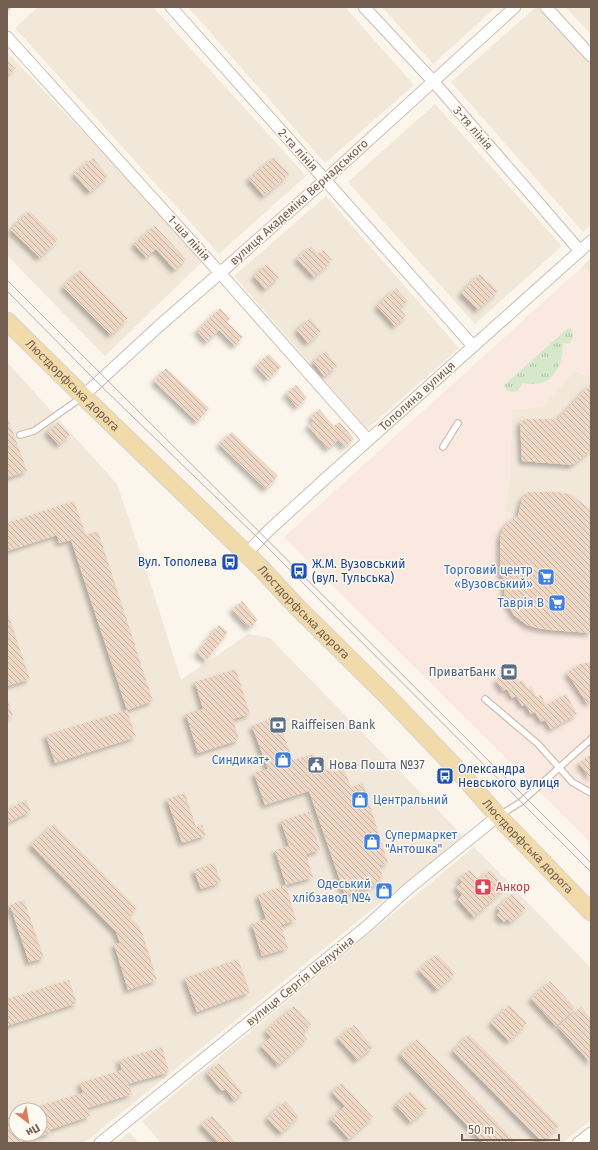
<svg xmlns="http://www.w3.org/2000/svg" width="598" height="1150" font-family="'Fira Sans',sans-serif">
<defs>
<pattern id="grass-tufts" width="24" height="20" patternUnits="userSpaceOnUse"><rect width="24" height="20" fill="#d5e8ca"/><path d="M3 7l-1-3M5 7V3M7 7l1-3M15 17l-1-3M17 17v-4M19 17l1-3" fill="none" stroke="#b1bfa6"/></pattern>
<pattern id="building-back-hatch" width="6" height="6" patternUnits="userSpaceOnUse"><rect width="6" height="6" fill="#eed7c5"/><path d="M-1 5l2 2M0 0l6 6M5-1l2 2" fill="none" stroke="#c5b2a2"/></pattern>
<filter id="shadow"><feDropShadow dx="-3.5" dy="3.5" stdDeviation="2" flood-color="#0004"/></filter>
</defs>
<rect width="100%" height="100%" fill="#fbf5eb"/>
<g fill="#f2e8da" fill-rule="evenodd">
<polygon points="38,7 153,7 306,176 219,254 15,28"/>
<polygon points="188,7 345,7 414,85 325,163"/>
<polygon points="382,7 496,7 433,64"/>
<polygon points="536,7 540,7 591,65 591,225 583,232 451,82"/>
<polygon points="565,7 591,7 591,34"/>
<polygon points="7,52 204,260 105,356 7,255"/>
<polygon points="435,104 562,246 475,324 348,182"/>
<polygon points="326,196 459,348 367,429 234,276"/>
<polygon points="591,258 591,273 582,267"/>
<path d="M7,362L117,484L146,569L181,680L248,634L270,638L463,836L84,1143H7ZM16,1110H40V1134H16Z"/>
<polygon points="591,370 591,596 505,511 510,474 512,410 543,406 574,371 590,376"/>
<polygon points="474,847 591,968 591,1120 562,1143 161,1143 142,1121"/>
<polygon points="129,1132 139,1143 117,1143"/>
</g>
<polygon fill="#fae9e0" points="582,267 591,273 590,376 574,371 543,406 512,410 510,474 505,510 518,516 516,521 591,596 591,843 284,537"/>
<path fill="url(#grass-tufts)" d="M570,328C575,334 574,340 568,344L563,343C562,347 563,351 562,355C558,378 544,387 522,383L518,391C511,393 508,391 503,386L567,329Z"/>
<g fill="url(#building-back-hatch)" filter="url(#shadow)">
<polygon points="7,7 13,7 7,12"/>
<polygon points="7,60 15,69 7,76"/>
<polygon points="274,157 289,174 264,196 249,179"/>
<polygon points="93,158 108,176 90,192 74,174"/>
<polygon points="29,211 58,239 40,258 11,230"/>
<polygon points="155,226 186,259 175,270 156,249 146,257 134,244"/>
<polygon points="311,246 318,254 323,250 332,260 314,277 297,259"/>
<polygon points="267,264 279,277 265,289 254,276"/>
<polygon points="81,270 128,318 111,335 63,287"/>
<polygon points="480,274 498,291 478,310 461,293"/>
<polygon points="396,288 408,301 399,308 406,316 395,326 377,306"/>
<polygon points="220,308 230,319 227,322 243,337 235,346 219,330 207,342 197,331"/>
<polygon points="310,318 321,331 308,343 297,330"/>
<polygon points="326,351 337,366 324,376 313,362"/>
<polygon points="269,354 281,367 268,379 256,366"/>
<polygon points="166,368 209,408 197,422 154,381"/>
<polygon points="591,384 591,450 573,465 522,461 520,422 525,419 558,419"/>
<polygon points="296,385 307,398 297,407 286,394"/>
<polygon points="319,409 334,426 340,422 354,439 344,447 338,440 328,449 308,426 314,421 311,417"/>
<polygon points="7,416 27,471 7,478"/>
<polygon points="58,422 70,435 59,445 47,432"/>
<polygon points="232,432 278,476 266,489 219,444"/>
<polygon points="528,492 557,492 571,494 591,511 591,633 550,630 537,628 527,625 514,615 505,599 504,580 500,571 500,537 504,527 512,519 518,516 522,499"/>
<polygon points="74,501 86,535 98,531 153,701 127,710 71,540 59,543 57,535 7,551 7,523"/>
<polygon points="242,601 258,620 249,628 232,610"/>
<polygon points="7,611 30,679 7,686"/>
<polygon points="219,625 228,632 206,661 197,653"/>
<polygon points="591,662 591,702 587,703 567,673 580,664"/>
<polygon points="236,669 250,714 233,719 239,740 198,753 186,714 203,709 195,682"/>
<polygon points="512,670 519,682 522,680 528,689 531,687 537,697 541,695 546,705 566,694 577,714 551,729 545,720 541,722 535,712 531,714 525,704 522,706 516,696 512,698 507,689 503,691 496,680"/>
<polygon points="7,698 13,716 7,718"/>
<polygon points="127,710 136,737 55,763 46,735"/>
<polygon points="277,716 293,760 314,754 320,772 331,768 333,772 344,769 351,787 363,783 388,863 379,865 383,877 377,880 378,884 345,895 309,791 265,805 254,773 268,769 252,726"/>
<polygon points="591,755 591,779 579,763"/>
<polygon points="185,793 196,827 202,825 206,835 182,843 167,799"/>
<polygon points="26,800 31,811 7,823 7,810"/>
<polygon points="309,812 320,850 306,854 313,877 286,885 275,850 289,846 281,821"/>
<polygon points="54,824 137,908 129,916 139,926 143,935 157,980 128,990 114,944 120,943 116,932 31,845"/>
<polygon points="214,863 221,882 201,889 194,870"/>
<polygon points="469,870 479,880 490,870 506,887 474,917 458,899 462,895 456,888 462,882 459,879"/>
<polygon points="286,885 296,920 281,925 288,948 262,956 252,924 266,919 258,895"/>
<polygon points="385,887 388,892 383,895 380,890"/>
<polygon points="512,894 526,908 511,922 507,919 504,922 497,915 500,911 497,908"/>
<polygon points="24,900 44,958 29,962 10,905"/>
<polygon points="437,954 455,973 437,990 419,970"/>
<polygon points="238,959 250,992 197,1012 185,978"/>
<polygon points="69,980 77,1003 7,1026 7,999"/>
<polygon points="550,981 575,1008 556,1026 531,999"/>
<polygon points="509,1005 527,1023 509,1041 491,1023"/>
<polygon points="294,1006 311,1025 302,1033 307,1039 278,1065 261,1046 271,1037 266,1031"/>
<polygon points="581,1007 591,1019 591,1063 558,1027"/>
<polygon points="354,1025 373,1047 357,1060 338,1038"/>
<polygon points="469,1034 559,1126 542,1142 453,1051"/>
<polygon points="417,1039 517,1143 484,1143 400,1055"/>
<polygon points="162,1047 169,1072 128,1084 132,1094 87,1108 90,1116 49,1130 51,1133 16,1143 7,1143 7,1119 16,1116 16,1134 40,1134 40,1109 43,1108 42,1105 83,1093 80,1083 122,1070 119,1060"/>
<polygon points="219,1063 243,1093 234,1100 225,1089 222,1091 207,1073"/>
<polygon points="342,1083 373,1117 349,1139 331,1119 345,1106 332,1092"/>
<polygon points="411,1091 427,1108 411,1122 396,1105"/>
<polygon points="285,1101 299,1116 281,1133 267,1118"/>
<polygon points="212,1116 236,1143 218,1143 201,1125"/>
</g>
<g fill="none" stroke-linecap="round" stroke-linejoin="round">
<g stroke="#ccbeb1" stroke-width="8">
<g id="service">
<polyline points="20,435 34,431 81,398"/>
<polyline points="443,447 458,423"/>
<polyline points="485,699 538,744 572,782 591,793"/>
<polyline points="500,815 521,802 591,739"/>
</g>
</g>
<g stroke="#ccbeb1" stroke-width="13">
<g id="minor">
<polyline points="171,7 473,346"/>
<polyline points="364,7 433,81 580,251"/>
<polyline points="546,7 591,56"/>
<polyline points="7,37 220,273 368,440"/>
<polyline points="83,396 159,326 220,273 325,180 515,7"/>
<polyline points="246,554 268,531 325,479 591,241"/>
<polyline points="100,1143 366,927 409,888 498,816"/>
<polyline points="578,1143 591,1133"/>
</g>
</g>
<g stroke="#d8d2ce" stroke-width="19">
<g id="primary">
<path id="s1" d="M7,321L83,396L259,566L296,606L388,697L454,766L498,816L591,912"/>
</g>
</g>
<use href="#service" stroke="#fff" stroke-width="5.5"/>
<use href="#minor" stroke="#fff" stroke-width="11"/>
<use href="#primary" stroke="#f2dbaa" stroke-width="17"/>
<g stroke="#b9a9c5" stroke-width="1">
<polyline points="7,280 591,863"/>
<polyline points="7,291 98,383 260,540 591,872"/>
</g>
</g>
<defs>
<g id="bus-square" transform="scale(0.9)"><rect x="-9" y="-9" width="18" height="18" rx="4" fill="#1a4fb4" stroke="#fef9f1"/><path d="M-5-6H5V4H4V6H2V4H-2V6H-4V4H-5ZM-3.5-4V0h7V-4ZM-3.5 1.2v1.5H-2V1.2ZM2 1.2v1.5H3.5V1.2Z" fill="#fff"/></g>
<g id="supermarket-square" transform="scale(0.9)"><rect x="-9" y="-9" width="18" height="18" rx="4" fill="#3f7fe0" stroke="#fef9f1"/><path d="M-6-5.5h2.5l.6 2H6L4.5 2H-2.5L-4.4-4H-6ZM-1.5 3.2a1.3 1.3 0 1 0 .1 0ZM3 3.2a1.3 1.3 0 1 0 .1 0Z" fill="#fff"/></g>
<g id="bank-square" transform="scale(0.9)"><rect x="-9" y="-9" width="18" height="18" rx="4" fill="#5c6f8a" stroke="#fef9f1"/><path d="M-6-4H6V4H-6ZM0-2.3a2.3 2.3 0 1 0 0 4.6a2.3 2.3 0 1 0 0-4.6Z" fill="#fff"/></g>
<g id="shop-square" transform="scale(0.9)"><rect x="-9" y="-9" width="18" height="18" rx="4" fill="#3f7fe0" stroke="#fef9f1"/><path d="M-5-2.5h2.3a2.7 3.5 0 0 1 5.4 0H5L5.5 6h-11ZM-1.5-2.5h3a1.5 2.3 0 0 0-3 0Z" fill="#fff"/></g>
<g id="civic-square" transform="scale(0.9)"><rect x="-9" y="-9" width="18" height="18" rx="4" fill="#5c6f8a" stroke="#fef9f1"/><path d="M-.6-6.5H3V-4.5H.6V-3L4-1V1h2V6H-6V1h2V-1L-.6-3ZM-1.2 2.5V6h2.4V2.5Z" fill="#fff"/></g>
<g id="pharmacy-square" transform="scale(0.9)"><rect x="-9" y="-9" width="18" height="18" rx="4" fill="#e0444e" stroke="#fef9f1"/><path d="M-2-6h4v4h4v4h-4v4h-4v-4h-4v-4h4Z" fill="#fff"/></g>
</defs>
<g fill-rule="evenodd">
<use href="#bus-square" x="230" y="562"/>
<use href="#bus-square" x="299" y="571"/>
<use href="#supermarket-square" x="546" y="577"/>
<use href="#supermarket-square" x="557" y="603"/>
<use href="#bank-square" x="509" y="672"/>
<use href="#bank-square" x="278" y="725"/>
<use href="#shop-square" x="283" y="760"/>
<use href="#civic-square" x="316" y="765"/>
<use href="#bus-square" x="445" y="776"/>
<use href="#shop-square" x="360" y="800"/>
<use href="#shop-square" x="372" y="842"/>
<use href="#pharmacy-square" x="483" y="887"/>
<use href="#shop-square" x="384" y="891"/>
</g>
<g text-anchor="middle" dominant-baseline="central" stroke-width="3" stroke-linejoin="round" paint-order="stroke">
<g font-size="12" fill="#745e50" stroke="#fef9f1">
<text transform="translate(473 128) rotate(49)">3-тя лінія</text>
<text transform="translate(298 150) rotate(48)">2-га лінія</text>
<text transform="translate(299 202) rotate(-42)">вулиця Академіка Вернадського</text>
<text transform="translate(189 238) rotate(48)">1-ша лінія</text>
<text stroke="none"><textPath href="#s1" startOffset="92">Люстдорфська дорога</textPath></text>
<text transform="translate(417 396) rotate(-42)">Тополина вулиця</text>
<text stroke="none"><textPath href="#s1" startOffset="416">Люстдорфська дорога</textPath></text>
<text stroke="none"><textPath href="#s1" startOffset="740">Люстдорфська дорога</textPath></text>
<text transform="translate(300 981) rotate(-39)">вулиця Сергія Шелухіна</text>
</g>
<g font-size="12" fill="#164399" stroke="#fef9f1" text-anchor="start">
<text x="217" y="562" text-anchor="end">Вул. Тополева</text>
<text x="312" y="564">Ж.М. Вузовський<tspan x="312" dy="14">(вул. Тульська)</tspan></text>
<text x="458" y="769">Олександра<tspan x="458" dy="14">Невського вулиця</tspan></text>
</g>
<g font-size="12" fill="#366cbe" stroke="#fef9f1" text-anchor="end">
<text x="533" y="570">Торговий центр<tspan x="533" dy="14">«Вузовський»</tspan></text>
<text x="544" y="603">Таврія В</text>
<text x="270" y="760">Синдикат+</text>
<text x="373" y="800" text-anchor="start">Центральний</text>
<text x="385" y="835" text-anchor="start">Супермаркет<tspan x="385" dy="14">"Антошка"</tspan></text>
<text x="371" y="884">Одеський<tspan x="371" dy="14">хлібзавод №4</tspan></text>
</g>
<g font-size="12" fill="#4e5e75" stroke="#fef9f1" text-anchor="start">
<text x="496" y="672" text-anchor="end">ПриватБанк</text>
<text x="291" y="725">Raiffeisen Bank</text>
<text x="329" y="765">Нова Пошта №37</text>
</g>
<g font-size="12" fill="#be3a42" stroke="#fef9f1" text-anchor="start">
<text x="496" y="887">Анкор</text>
</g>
</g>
<rect width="598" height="1150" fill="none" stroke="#745e50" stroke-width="16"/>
<g transform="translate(28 1122) rotate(149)"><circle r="19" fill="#fef9f1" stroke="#c7bbb1"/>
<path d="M0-3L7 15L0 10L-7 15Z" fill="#d87e5d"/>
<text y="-6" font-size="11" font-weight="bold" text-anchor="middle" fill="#745e50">Пн</text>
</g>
<path d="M462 1134v6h97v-6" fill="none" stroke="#745e50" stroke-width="2"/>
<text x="468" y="1134" font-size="12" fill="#745e50" stroke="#fef9f1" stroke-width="3" paint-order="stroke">50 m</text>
</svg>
